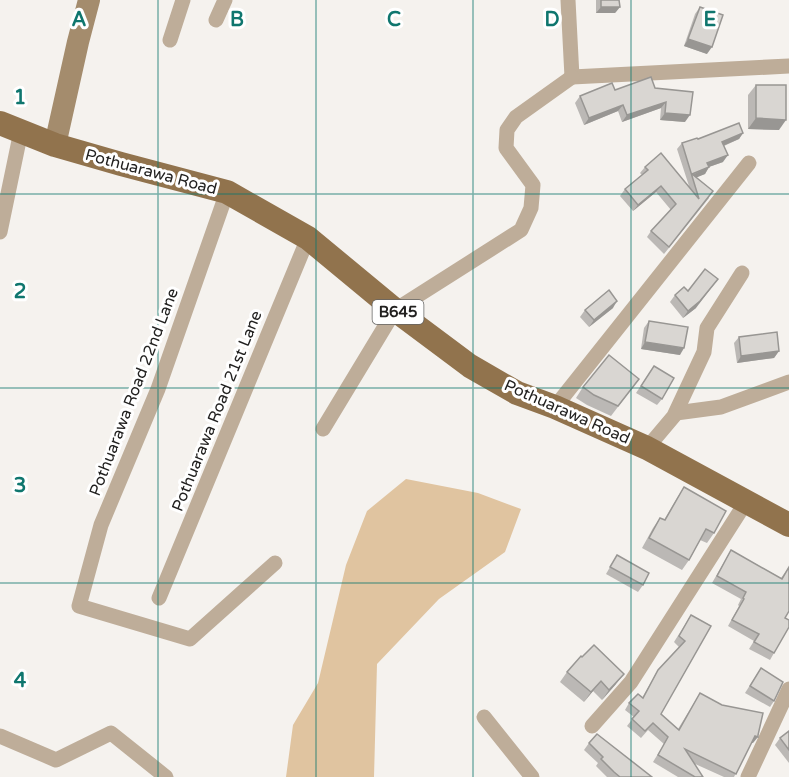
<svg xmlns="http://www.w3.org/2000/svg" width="789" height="777" font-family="'Varela Round',sans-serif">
<rect width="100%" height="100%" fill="#f5f2ee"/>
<polygon fill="#e0c4a0" points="406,479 478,493 521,509 505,552 439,599 377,664 374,777 286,777 293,725 318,683 346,565 367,511"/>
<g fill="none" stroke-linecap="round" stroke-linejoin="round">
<g stroke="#bead99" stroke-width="15">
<polyline points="568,0 572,77 789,66"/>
<polyline points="216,20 225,0"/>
<polyline points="170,40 183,0"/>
<polyline points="227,192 158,389 101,525 79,606 190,639 275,563"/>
<polyline points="0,232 21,131"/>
<polyline points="555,407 749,163"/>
<polyline points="676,413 721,407 789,382"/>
<polyline points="323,429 395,310 521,230 531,208 533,185 506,148 507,130 516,117 572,77"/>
<polyline points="647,448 674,416 704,352 707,328 742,273"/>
<polyline points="159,598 308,238"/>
<polyline points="484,717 532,777"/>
<polyline points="592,726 631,682 746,502"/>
<polyline points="0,736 56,760 111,733 166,777"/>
<polyline points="748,777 789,689"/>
</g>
<polyline stroke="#a48c6d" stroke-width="22" points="55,145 78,42 89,0"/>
<polyline stroke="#91734d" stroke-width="24" points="0,123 55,145 121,164 227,192 308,238 395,310 470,366 517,393 555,407 647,448 789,525"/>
</g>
<g fill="#bbb8b5">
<polygon points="596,0 619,0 620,7 615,13 596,13"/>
<polygon points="700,7 707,54 684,46 695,14"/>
<polygon points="756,85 779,130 748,129 748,95"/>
<polygon points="655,88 685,122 660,120 661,108 622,122 618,111 584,125 575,103 580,96 615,90"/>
<polygon points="743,133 739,139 724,146 723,162 709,167 705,174 696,177 709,198 664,254 647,237 651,231 671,210 656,192 633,211 620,196 625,189 642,175 640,173 645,167 689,186 677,149 682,143 698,139"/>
<polygon points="675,295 696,308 683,318 670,302"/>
<polygon points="613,308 589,327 580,317 585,310"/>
<polygon points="649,321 680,355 641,349 644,328"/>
<polygon points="739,337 779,351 774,358 737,363 734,343"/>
<polygon points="654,366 662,399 657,405 636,393"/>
<polygon points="639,379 611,416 587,405 576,398 583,387"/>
<polygon points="684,487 714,533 707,543 700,540 689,560 682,570 642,548 653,528 660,518 664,520 677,498"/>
<polygon points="731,550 781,578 789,567 785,618 774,653 770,660 749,649 754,641 728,626 739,606 738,605 741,599 712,583"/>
<polygon points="617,555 643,585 638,592 606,574"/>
<polygon points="691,615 711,626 661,714 678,729 700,693 753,743 751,743 734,777 724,777 693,763 703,777 678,777 653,762 664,744 648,730 641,738 627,726 634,717 625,710 629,703 642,698 658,670 679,647 674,642"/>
<polygon points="761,668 774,701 770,707 745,693"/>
<polygon points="567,672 616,684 602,700 593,691 584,702 560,682"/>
<polygon points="789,731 789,763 775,745 780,738"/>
<polygon points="589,743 652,777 607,777 596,766 598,763 584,750"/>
</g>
<g fill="#989693">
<polygon points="601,7 620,7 615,13 596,13"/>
<polygon points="688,39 712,47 707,54 684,46"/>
<polygon points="666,102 661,108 622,122 627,115"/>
<polygon points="623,105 618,111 584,125 589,118"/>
<polygon points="665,113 690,115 685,122 660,120"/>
<polygon points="756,118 786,120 779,130 748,129"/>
<polygon points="743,133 739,139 718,148 722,142"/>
<polygon points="728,155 723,162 703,169 707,163"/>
<polygon points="709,167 705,174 693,179 692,175"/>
<polygon points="661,186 656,192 633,211 638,205"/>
<polygon points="718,279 696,308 683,318 688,311"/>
<polygon points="617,301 613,308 589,327 594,320"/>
<polygon points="645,342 684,348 680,355 641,349"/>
<polygon points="779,351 774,358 737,363 741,356"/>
<polygon points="624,674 616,684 602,700 609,690"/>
<polygon points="601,681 593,691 584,702 591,692"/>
<polygon points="755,736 758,737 753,743 750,743"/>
</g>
<g fill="#d9d6d2" stroke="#989693" stroke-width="1.5">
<polygon points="601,0 619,0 620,7 601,7"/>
<polygon points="700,7 723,15 712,47 688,39"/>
<polygon points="651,77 655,88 693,92 690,115 665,113 666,102 627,115 623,105 589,118 580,96 612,83 615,90"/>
<polygon points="756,85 786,85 786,120 756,118"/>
<polygon points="739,123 743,133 722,142 728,155 707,163 709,167 692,174 713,191 669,247 651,231 676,204 661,186 638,205 625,189 648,170 645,167 661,153 699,199 682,143 697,138 698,139"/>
<polygon points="705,269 718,279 700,301 688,311 675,295 684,287 688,291"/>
<polygon points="609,290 617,301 594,320 585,310"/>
<polygon points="649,321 688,327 684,348 645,342"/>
<polygon points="777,332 779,351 741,356 739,337"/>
<polygon points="609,355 639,379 618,406 594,395 583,387"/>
<polygon points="654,366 674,378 662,399 641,386"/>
<polygon points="684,487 726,511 714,533 706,529 689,560 649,538 660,518 665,520"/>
<polygon points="731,550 782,579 789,567 789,611 785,618 789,620 789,627 774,653 754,642 759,634 732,620 744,599 743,598 746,592 717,576"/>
<polygon points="617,555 649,573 643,585 610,567"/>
<polygon points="691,615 711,626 661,714 679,730 700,693 722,705 763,713 758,735 758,737 755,736 736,774 685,749 703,777 695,777 658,755 668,737 653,723 645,731 632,719 639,711 629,703 638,694 643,698 658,670 685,641 679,636"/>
<polygon points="594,645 624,674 609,690 601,681 591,692 567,672 581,656 582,657"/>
<polygon points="761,668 783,682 774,701 750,686"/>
<polygon points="789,731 789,750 780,738"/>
<polygon points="597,734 652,777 620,777 614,772 601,759 603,757 589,743"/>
</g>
<path fill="none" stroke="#0f766e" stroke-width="1.5" stroke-opacity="0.55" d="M158,0V777M316,0V777M473,0V777M631,0V777M0,194H789M0,388H789M0,583H789"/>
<g text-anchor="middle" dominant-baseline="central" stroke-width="6" stroke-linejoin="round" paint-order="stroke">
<rect fill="#fff" stroke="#646463" stroke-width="1.5" x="372.5" y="300" width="51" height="24" rx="4.5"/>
<g font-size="15" font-weight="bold" fill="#222120">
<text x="398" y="312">B645</text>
</g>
<g font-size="16" fill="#222120" stroke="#fff">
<text transform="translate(151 172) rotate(15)">Pothuarawa Road</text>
<text transform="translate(134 392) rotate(-69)">Pothuarawa Road 22nd Lane</text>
<text transform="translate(217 411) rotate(-68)">Pothuarawa Road 21st Lane</text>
<text transform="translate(567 412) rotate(24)">Pothuarawa Road</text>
</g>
</g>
<g font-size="20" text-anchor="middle" font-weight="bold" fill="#0f766e" stroke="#fff" stroke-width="6" stroke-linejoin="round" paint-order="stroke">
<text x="79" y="26">A</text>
<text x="237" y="26">B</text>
<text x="394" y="26">C</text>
<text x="552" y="26">D</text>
<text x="710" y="26">E</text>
<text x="20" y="104">1</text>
<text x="20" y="298">2</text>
<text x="20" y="492">3</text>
<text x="20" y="687">4</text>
</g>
</svg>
